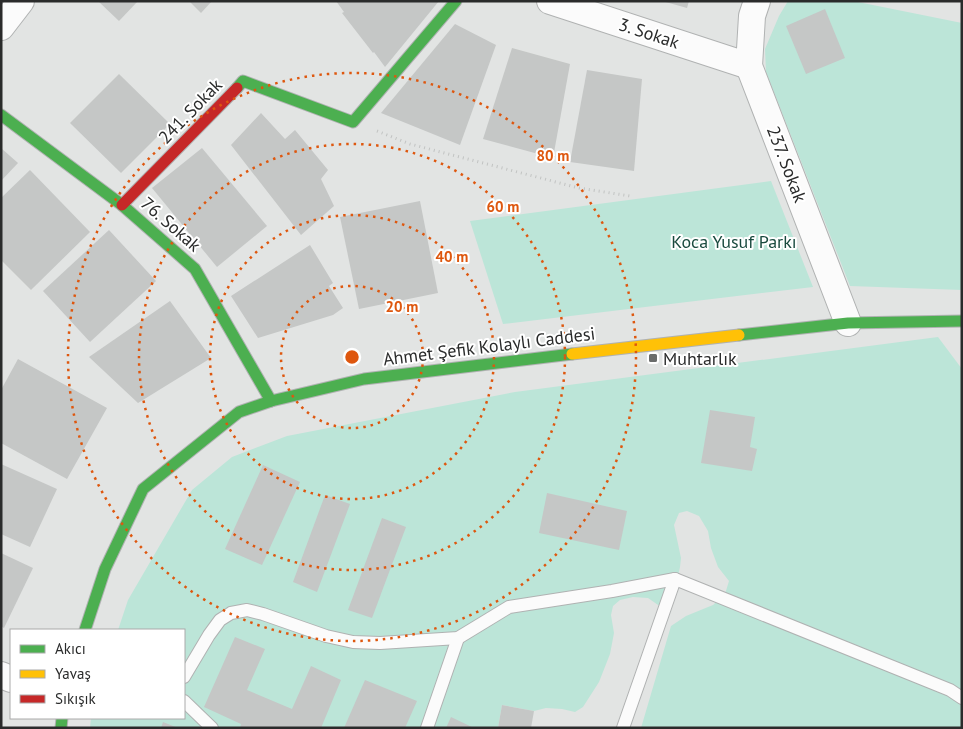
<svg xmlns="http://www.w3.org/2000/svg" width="963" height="729" font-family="'PT Sans',sans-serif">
<rect width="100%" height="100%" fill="#e2e4e3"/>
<g fill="#bce5d8">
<polygon points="788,1 853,1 962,23 962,290 850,286 766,72 765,49 779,16"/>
<polygon points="771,181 813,287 503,324 470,221"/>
<polygon points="938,337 962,369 962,728 641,728 671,626 686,616 713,605 725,594 729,581 718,567 711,548 708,531 699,516 687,511 679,513 674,525 681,558 680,567 676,585 661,607 648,598 633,597 620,600 613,606 611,615 614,633 610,654 599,682 583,707 575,712 562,709 546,708 534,711 502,705 498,728 90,728 91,718 184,718 184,630 118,630 128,600 192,490 232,457 287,436 515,392"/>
</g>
<g fill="#c5c7c6">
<polygon points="98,1 138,1 119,21"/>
<polygon points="189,1 212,1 201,13"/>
<polygon points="336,1 439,1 385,67 374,52 373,53 342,13 344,12"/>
<polygon points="662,1 689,1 687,8"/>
<polygon points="825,9 845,58 806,74 786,26"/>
<polygon points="455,24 496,45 460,145 381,113"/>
<polygon points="512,48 570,64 553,158 483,139"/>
<polygon points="587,70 642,79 634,171 570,162"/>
<polygon points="119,74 170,124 121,173 70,123"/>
<polygon points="261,113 285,139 295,130 328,170 321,179 334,206 301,235 231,145"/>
<polygon points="1,148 18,163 1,181"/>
<polygon points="202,148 267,226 217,267 152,188"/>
<polygon points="30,170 90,232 31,290 1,260 1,198"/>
<polygon points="420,201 438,293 359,309 340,217"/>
<polygon points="109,230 156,281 90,342 43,291"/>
<polygon points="310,245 333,283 329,286 343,308 333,315 258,338 231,296"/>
<polygon points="170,301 211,358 138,403 89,357"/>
<polygon points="18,359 107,408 67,479 1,443 1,390"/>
<polygon points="710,410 755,417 750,447 757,449 752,471 701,463"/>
<polygon points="1,464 57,489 30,547 1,534"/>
<polygon points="263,465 300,482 262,565 225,549"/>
<polygon points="547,493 627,511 619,550 539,533"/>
<polygon points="325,495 350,504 317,592 293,582"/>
<polygon points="382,518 406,527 372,618 348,610"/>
<polygon points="1,553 33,568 4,628 1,626"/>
<polygon points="235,637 265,649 247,690 292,709 311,666 341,680 321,728 240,728 241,724 204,707"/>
<polygon points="365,680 417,701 405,728 344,728"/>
<polygon points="502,705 534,711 531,728 498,728"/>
<polygon points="451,717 474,728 446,728"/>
<polygon points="163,722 178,728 161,728"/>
</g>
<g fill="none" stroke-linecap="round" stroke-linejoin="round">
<g stroke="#b0b2b2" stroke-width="14">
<g id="lane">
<polyline points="184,677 209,635 220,620 231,613 247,610 263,614 326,636 353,642 380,643 458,638 509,607 612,591 675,579 950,690 962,698"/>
<polyline points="184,701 212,728"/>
<polyline points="427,728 458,638"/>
<polyline points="623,728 675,579"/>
</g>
</g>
<g stroke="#b0b2b2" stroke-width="28">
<g id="street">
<polyline points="550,1 749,66"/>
<polyline points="757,1 752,16 749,66 848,323"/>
<polyline points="1,27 21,1"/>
<polyline points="1,675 11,679"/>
</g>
</g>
<g stroke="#b0b2b2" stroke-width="13">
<g id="fast">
<polyline points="237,88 243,81 353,122 456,1"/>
<polyline points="1,115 122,205 195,269 271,401"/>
<polyline points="739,335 848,323 962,321"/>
<polyline points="85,630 105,569 143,489 239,412 271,401 364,379 572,354"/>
<polyline points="61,728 62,718"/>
</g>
</g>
<g stroke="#b0b2b2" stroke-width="13">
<polyline id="slow" points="572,354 739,335"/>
</g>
<g stroke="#b0b2b2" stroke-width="13">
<polyline id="jam" points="122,205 237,88"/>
</g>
<polyline stroke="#c1c3c2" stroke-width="3" stroke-dasharray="1 4" stroke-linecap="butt" points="377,131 410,144 579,188 630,196"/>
<use href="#lane" stroke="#fbfbfb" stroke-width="12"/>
<use href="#street" stroke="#fbfbfb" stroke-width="26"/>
<use href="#fast" stroke="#4caf50" stroke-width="11"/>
<use href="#slow" stroke="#ffc107" stroke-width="11"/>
<use href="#jam" stroke="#c62828" stroke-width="11"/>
</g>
<g fill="none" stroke="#de570e" stroke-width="2.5" stroke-dasharray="2.5 5">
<circle cx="352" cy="357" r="71"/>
<circle cx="352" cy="357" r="142"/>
<circle cx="352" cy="357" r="213"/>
<circle cx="352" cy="357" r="284"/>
</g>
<rect fill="#6a6c6b" stroke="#fff" stroke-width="2" x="648" y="353" width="10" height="10" rx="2.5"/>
<g text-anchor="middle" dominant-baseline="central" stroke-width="4" stroke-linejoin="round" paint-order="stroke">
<g font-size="18" fill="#2a2b2b" stroke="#fff">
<text transform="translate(649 33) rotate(18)">3. Sokak</text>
<text transform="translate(190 111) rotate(-46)">241. Sokak</text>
<text transform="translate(787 164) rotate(69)">237. Sokak</text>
<text transform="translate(171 224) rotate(41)">76. Sokak</text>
<text transform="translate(489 346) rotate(-7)">Ahmet Şefik Kolaylı Caddesi</text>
</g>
<g font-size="18" fill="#194a3e" stroke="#fff">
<text x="734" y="241">Koca Yusuf Parkı</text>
</g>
<g font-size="18" fill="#2a2b2b" stroke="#fff" text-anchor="start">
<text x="663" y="358">Muhtarlık</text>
</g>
</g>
<circle cx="352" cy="357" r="8" fill="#de570e" stroke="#fff" stroke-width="2.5"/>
<g font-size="15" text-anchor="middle" font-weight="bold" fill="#de570e" stroke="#fff" stroke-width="4" stroke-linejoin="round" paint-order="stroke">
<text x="553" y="161">80 m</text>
<text x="503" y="212">60 m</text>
<text x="452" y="262">40 m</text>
<text x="402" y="312">20 m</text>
</g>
<rect width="963" height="729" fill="none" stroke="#2a2b2b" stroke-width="5"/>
<rect x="10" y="629" width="175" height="90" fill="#ffffff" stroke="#aaaaaa"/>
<rect x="20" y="645" width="25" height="8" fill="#4caf50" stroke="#aaaaaa"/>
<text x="55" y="654" font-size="15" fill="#2a2b2b">Akıcı</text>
<rect x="20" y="670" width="25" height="8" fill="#ffc107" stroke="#aaaaaa"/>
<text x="55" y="679" font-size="15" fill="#2a2b2b">Yavaş</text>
<rect x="20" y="695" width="25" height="8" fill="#c62828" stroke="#aaaaaa"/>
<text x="55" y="704" font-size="15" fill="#2a2b2b">Sıkışık</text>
</svg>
